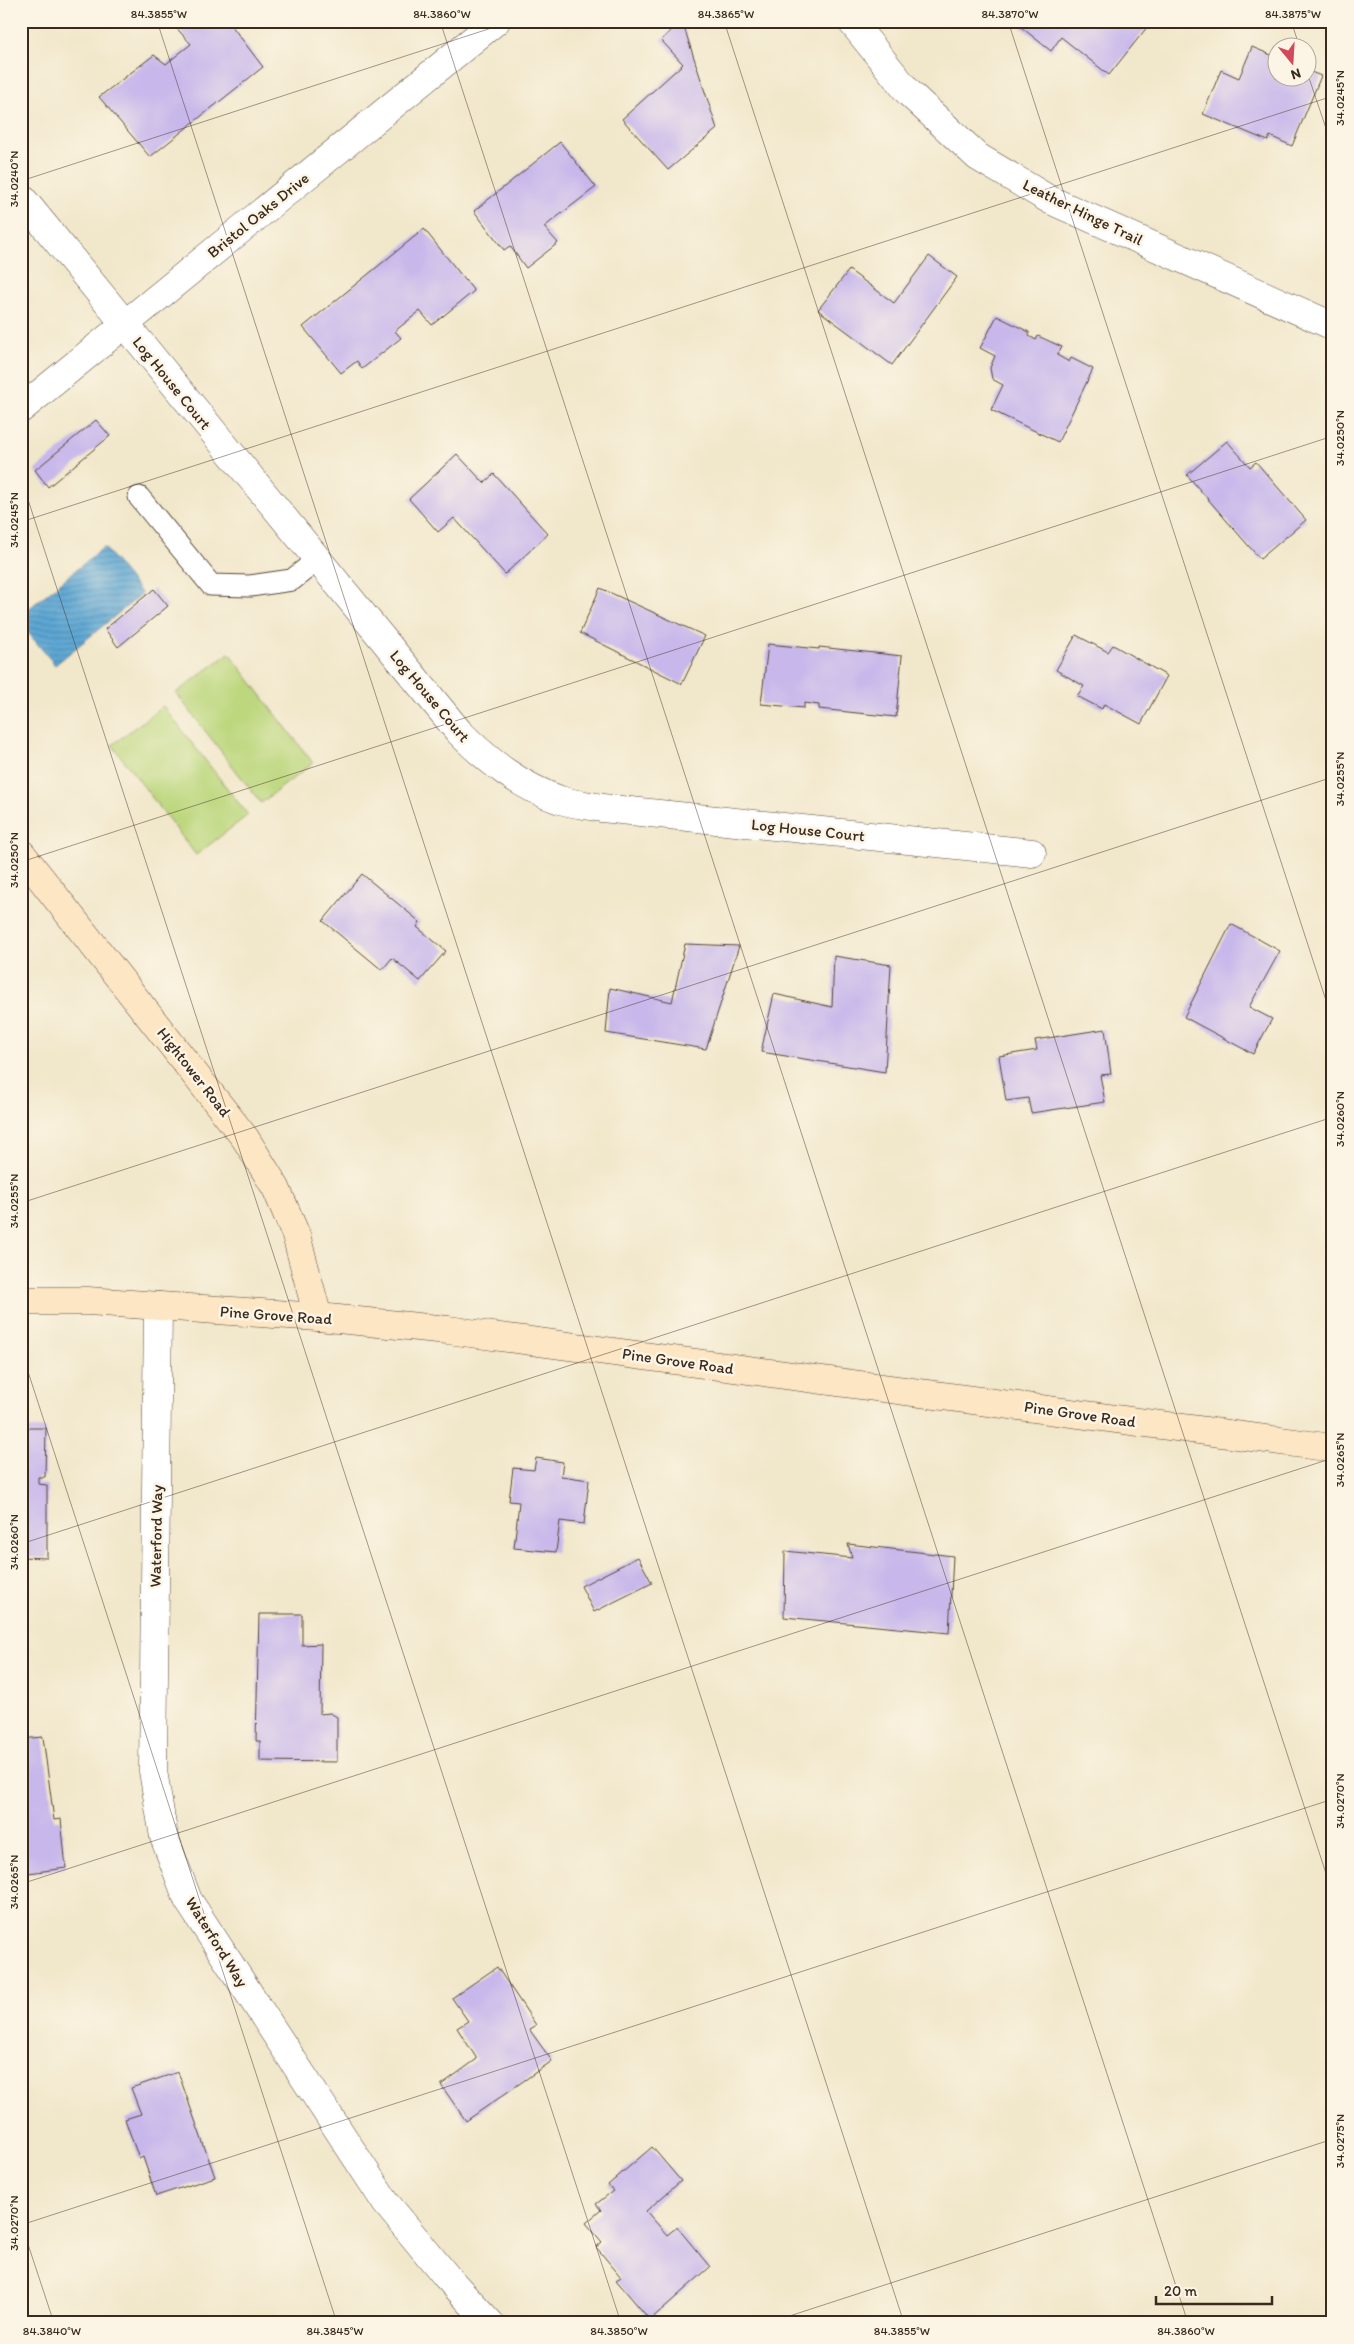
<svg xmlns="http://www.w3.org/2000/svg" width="1354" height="2344" font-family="Itim,sans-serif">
<defs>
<pattern id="water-rules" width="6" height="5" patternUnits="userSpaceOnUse" patternTransform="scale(1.25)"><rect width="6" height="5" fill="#5ca6d4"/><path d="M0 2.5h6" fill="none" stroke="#4d87ab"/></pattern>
</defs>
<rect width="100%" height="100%" fill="#fcf5e5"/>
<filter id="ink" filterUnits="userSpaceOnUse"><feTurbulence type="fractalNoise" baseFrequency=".02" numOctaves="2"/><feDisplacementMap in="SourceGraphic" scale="10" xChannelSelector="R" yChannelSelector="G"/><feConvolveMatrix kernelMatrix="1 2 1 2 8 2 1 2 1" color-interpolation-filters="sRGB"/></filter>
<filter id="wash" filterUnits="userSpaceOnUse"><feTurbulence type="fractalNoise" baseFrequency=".0096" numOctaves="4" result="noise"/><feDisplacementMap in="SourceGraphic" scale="20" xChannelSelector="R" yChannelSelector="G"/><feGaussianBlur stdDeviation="1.12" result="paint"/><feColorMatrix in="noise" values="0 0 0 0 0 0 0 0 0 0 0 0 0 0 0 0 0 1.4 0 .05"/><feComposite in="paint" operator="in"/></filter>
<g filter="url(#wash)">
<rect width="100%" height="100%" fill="#f1e7cb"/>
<g fill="#bcd77d" stroke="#7c804e">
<polygon points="229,653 313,763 261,803 176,693"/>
<polygon points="163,706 248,815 196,855 112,745"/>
</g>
<polygon fill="url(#water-rules)" stroke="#4c6879" points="104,547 142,594 55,665 21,624 21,615"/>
<g id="blocks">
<g fill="#c7b7eb">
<polygon points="170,21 228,21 263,67 150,157 99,97 154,55 166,64 191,44"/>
<polygon points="682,21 717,129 668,170 622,119 683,64 661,40"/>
<polygon points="1018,21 1152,21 1109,75 1061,37 1051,51 1016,23"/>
<polygon points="1252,47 1276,57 1276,78 1306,78 1306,70 1321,76 1292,146 1270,136 1268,141 1203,114 1221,70 1239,78"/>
<polygon points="560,142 596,187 544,227 558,243 526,268 510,246 504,250 474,211"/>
<polygon points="424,229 474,291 432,325 420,311 395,331 401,338 362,369 357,361 341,373 303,327"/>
<polygon points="929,256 957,277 892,365 818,310 849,270 894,303"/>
<polygon points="997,316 1029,332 1029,336 1036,340 1038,336 1062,347 1057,355 1069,362 1071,358 1093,369 1058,442 991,410 1003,385 992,379 990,368 995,356 980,348"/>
<polygon points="96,420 110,436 48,487 35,470"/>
<polygon points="1227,441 1250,467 1256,462 1306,520 1260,559 1187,475"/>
<polygon points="457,454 484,483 494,474 548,534 505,574 454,518 438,532 409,499"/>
<polygon points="600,588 705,636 682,684 580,633"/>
<polygon points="154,589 168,606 118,647 105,629"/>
<polygon points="1076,635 1108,652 1113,645 1167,676 1141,724 1104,704 1102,709 1077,696 1084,686 1056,670"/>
<polygon points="768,644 819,649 819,647 902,656 896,717 819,709 819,705 804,703 804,708 761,704"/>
<polygon points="362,874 420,922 417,927 446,951 420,981 392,958 382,970 323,921"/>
<polygon points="1231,924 1280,951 1249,1007 1272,1019 1253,1054 1184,1017"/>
<polygon points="685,944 739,946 706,1049 606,1033 610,988 672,1002"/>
<polygon points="834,956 891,965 885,1072 761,1052 774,994 832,1007"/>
<polygon points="1105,1029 1111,1074 1100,1075 1105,1102 1031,1113 1028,1098 1006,1101 999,1056 1037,1050 1035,1040"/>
<polygon points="21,1428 46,1428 45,1477 38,1477 38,1484 47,1485 47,1558 21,1557"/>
<polygon points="536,1458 563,1462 561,1476 589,1480 584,1524 560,1521 556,1552 514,1548 519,1502 509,1501 513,1468 534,1470"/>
<polygon points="848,1544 953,1556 949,1633 784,1617 785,1551 852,1558"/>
<polygon points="638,1557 652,1583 594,1612 581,1586"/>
<polygon points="259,1614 302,1614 302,1645 321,1644 320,1714 330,1713 337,1717 337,1762 260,1761 260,1741 256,1741"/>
<polygon points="43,1737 54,1820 61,1819 66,1868 21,1874 21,1739"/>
<polygon points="497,1967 536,2025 529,2029 552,2061 466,2121 441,2085 477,2059 457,2028 468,2021 452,1998"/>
<polygon points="178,2072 215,2177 156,2196 143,2157 139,2159 125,2119 141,2114 131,2088"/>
<polygon points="652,2147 681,2181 646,2211 667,2235 677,2227 710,2267 650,2320 616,2280 621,2277 596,2247 602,2242 586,2223 601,2210 596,2204 613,2191 608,2185"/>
</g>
</g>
</g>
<g filter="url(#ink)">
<use href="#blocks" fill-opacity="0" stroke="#564638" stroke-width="1"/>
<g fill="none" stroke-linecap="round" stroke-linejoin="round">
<g stroke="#564638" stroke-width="23">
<polyline id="lane" points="139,497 211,585 250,586 292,580 317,560"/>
</g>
<g stroke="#564638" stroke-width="29">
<g id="street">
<polyline points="851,21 908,92 978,157 1050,200 1333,326"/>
<path d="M21,197L459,732C489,762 520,786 560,800C573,804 588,805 602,808L1032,853"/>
<polyline points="21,409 496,21"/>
<polyline points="158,1306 153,1771 164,1837 188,1900 386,2203 447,2277 490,2323"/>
</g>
</g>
<g stroke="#564638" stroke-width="29">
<g id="secondary">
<polyline points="21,853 245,1138 276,1188 296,1235 318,1317"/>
<polyline points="21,1301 88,1301 318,1317 448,1330 1333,1448"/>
</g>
</g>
<use href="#lane" stroke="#fff" stroke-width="21"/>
<use href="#street" stroke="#fff" stroke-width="28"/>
<use href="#secondary" stroke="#fce6c4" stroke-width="28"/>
</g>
</g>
<path fill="none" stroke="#3b2a1e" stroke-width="1" stroke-opacity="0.45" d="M157,21L904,2323M440,21L1188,2323M724,21L1333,1895M1008,21L1333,1022M1291,21L1300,48M1306,69L1333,149M21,181L513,21M21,478L621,2323M21,522L1333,96M21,862L1333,436M21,1203L1333,777M21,1350L337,2323M21,1544L1333,1117M21,1884L1333,1458M21,2223L54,2323M21,2225L1333,1799M768,2323L1333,2139"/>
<g text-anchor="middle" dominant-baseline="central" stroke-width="5" stroke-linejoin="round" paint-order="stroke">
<g font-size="16" fill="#3b2a1e" stroke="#fcf5e5">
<text transform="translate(1083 212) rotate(26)">Leather Hinge Trail</text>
<text transform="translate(258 215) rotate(-39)">Bristol Oaks Drive</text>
<text transform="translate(172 383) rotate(51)">Log House Court</text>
<text transform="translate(430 696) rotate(50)">Log House Court</text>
<text transform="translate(808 830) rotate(6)">Log House Court</text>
<text transform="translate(194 1072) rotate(52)">Hightower Road</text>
<text transform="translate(276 1315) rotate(4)">Pine Grove Road</text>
<text transform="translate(678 1361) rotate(8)">Pine Grove Road</text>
<text transform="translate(1080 1414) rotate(8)">Pine Grove Road</text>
<text transform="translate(156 1536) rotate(-89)">Waterford Way</text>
<text transform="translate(217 1942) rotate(58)">Waterford Way</text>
</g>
</g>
<rect width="1354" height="2344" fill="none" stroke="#fcf5e5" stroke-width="55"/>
<g transform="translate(1292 62) rotate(162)"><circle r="24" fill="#fcf5e5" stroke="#afa495"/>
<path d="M0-4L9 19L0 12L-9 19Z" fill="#d1495b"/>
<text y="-8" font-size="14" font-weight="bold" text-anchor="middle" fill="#3b2a1e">N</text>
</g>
<path d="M1156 2296v8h116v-8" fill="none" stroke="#3b2a1e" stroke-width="2.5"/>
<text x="1164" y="2296" font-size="15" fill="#3b2a1e" stroke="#fcf5e5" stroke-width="4" paint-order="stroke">20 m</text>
<rect x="28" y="28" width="1298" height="2288" fill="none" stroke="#3b2a1e" stroke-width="2"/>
<g font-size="12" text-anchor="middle" fill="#3b2a1e">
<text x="159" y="18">84.3855°W</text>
<text x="442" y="18">84.3860°W</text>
<text x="726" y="18">84.3865°W</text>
<text x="1010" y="18">84.3870°W</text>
<text x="1293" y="18">84.3875°W</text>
<text transform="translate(1340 98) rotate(-90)" y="4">34.0245°N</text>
<text transform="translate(14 179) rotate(-90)" y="4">34.0240°N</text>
<text transform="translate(1340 438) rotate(-90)" y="4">34.0250°N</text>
<text transform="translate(14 520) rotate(-90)" y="4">34.0245°N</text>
<text transform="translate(1340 779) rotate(-90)" y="4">34.0255°N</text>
<text transform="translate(14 860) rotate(-90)" y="4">34.0250°N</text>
<text transform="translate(1340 1119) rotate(-90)" y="4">34.0260°N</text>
<text transform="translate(14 1201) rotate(-90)" y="4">34.0255°N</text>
<text transform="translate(1340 1460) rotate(-90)" y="4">34.0265°N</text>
<text transform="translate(14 1542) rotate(-90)" y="4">34.0260°N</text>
<text transform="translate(1340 1801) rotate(-90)" y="4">34.0270°N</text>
<text transform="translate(14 1882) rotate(-90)" y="4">34.0265°N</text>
<text transform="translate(1340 2141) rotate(-90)" y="4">34.0275°N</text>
<text transform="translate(14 2223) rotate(-90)" y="4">34.0270°N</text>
<text x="52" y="2335">84.3840°W</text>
<text x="335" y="2335">84.3845°W</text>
<text x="619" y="2335">84.3850°W</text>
<text x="902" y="2335">84.3855°W</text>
<text x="1186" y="2335">84.3860°W</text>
</g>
</svg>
